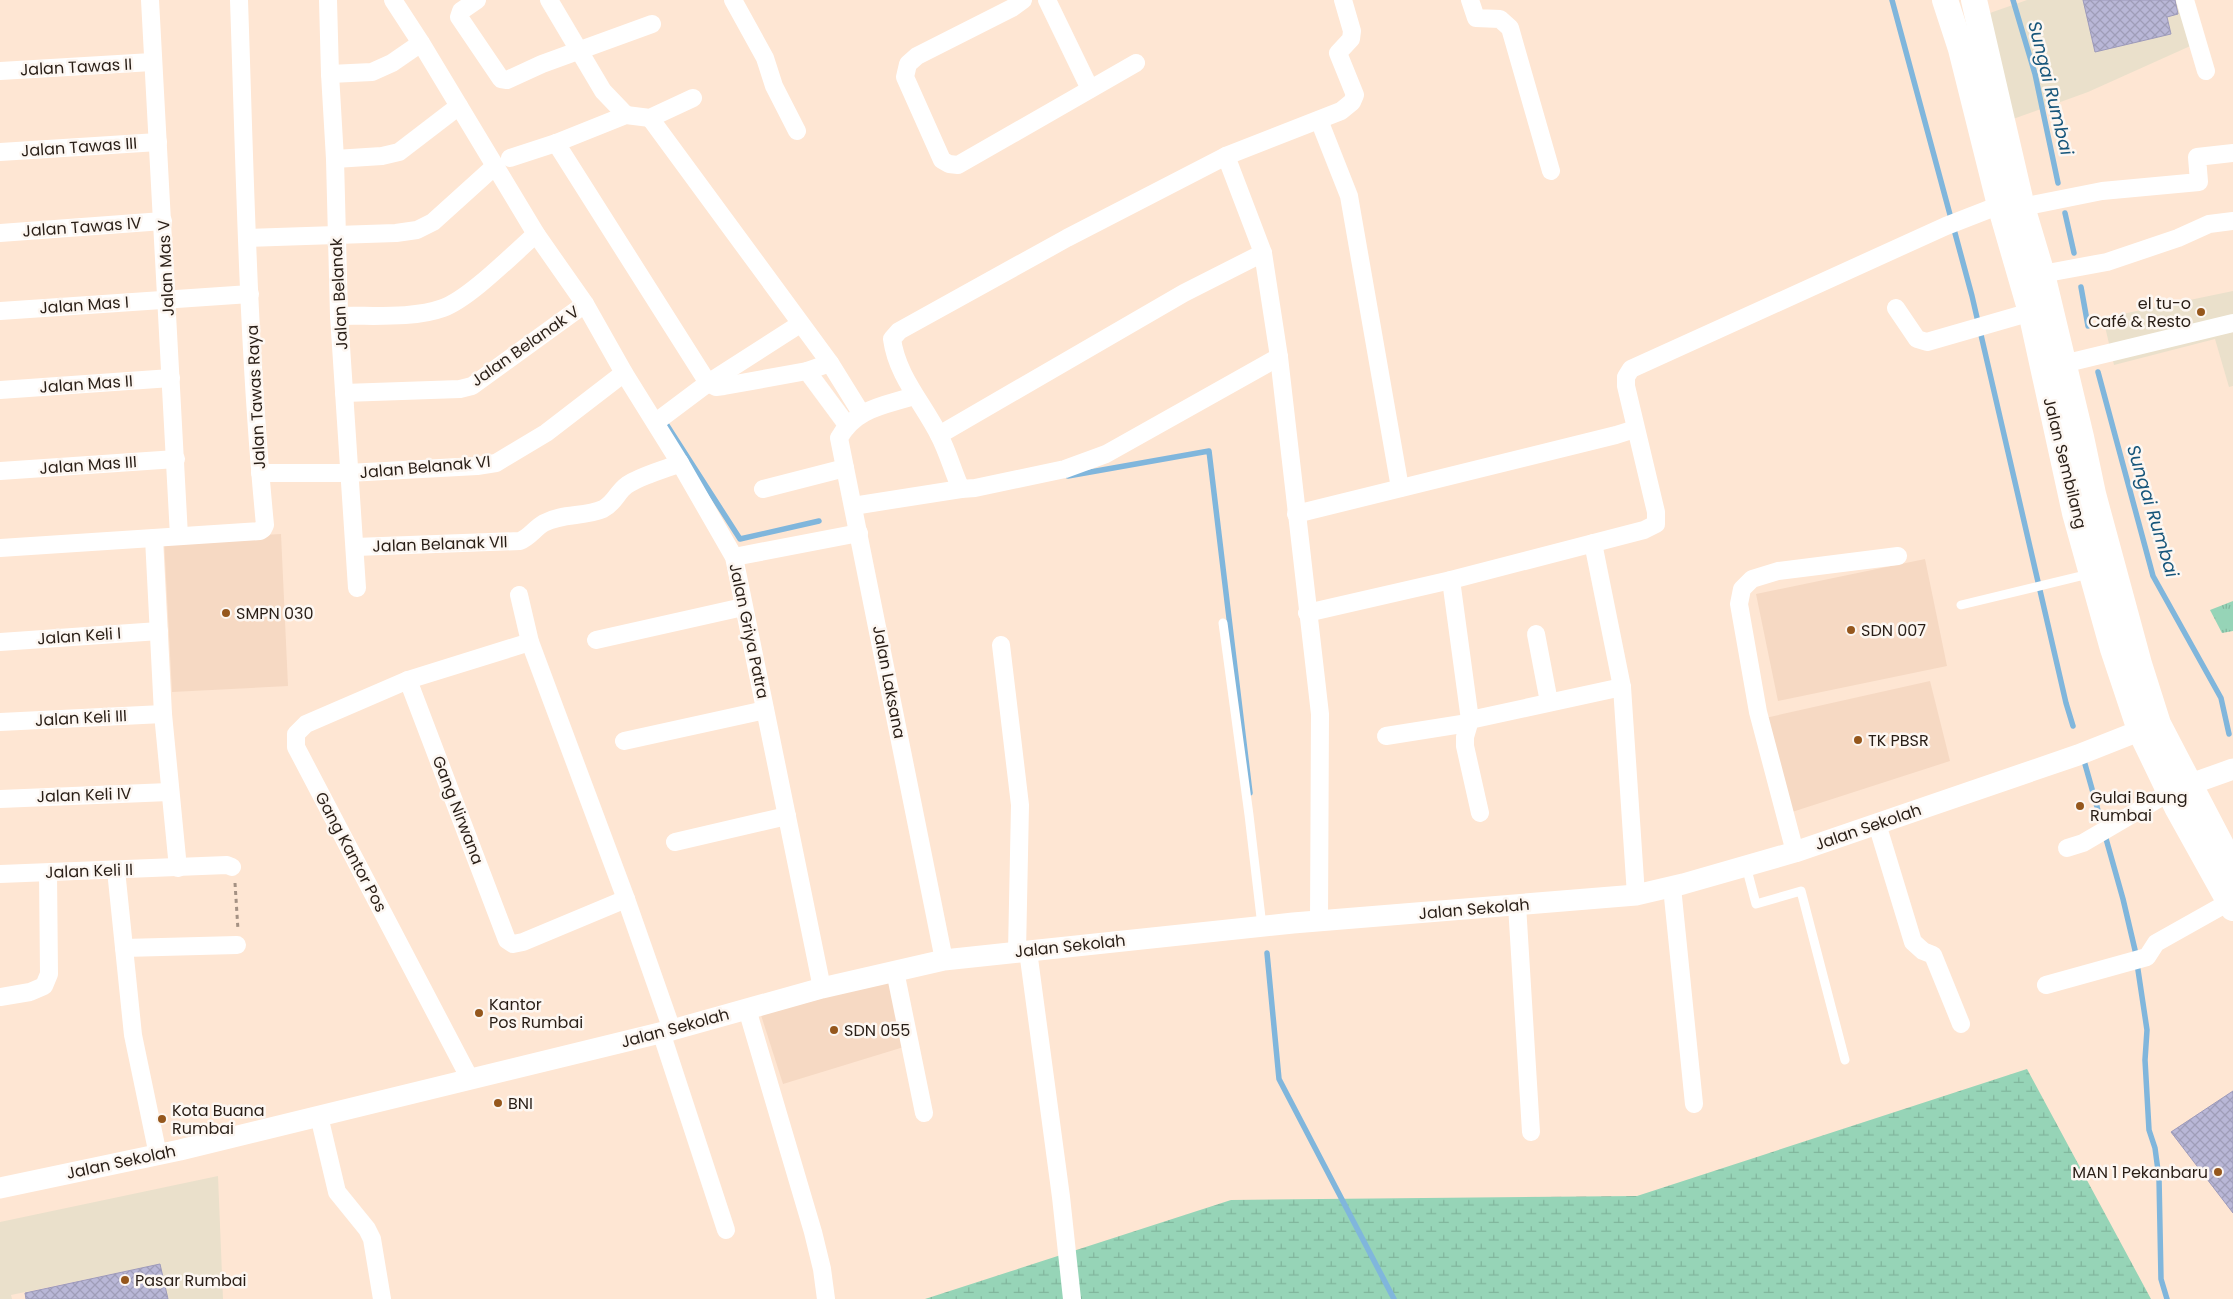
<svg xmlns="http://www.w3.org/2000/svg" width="2233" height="1299" font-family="Poppins,sans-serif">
<defs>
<pattern id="grass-tufts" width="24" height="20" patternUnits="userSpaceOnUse" patternTransform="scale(1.25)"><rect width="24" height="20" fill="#96d4b7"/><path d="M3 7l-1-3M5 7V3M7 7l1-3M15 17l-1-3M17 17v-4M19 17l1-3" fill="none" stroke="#81b69d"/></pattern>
<pattern id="wetland-marsh" width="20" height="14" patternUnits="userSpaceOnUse" patternTransform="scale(1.25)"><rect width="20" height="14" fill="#96d4b7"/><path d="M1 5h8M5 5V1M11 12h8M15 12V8" fill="none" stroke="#81b69d"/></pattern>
<pattern id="building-cross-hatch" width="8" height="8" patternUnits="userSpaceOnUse" patternTransform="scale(1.25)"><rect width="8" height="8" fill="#b9b7d7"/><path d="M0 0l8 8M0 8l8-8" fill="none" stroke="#9f9db8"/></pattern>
</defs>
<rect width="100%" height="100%" fill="#fee6d3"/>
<g fill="#eae0cb">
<polygon points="2027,0 2183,0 2197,43 2088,92 1999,124 1970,20"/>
<polygon points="2233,291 2233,386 2229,387 2215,339 2114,365 2103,318"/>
<polygon points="218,1176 223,1299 168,1299 160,1264 11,1295 12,1299 0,1299 0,1222"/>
</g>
<g fill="#f6d9c3">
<polygon points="281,534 288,686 172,692 164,540"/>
<polygon points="1925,559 1947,666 1778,701 1756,594"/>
<polygon points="1930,681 1950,761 1789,813 1765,718"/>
<polygon points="889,980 907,1046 783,1084 761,1015"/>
</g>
<polygon fill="url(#grass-tufts)" points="2233,601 2233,631 2222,633 2210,610"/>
<polygon fill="url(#wetland-marsh)" points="2027,1069 2151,1299 925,1299 1231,1200 1637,1196"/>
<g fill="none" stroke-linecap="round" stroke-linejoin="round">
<g stroke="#80b6dc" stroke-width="5.5">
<polyline points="1892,0 1972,296 2066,703 2073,726"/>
<polyline points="2013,0 2035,74 2058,183"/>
<polyline points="2065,213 2074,253"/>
<polyline points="2081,287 2088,326"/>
<polyline points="2098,372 2153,576 2221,698 2229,734"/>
<polyline points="663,419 740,539 819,521"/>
<polyline points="1068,476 1209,451 1250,793"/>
<polyline points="2083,757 2123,899 2135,950 2147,1030 2145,1060 2149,1130 2155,1148 2159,1178 2161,1279 2167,1299"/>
<polyline points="1267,953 1279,1079 1394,1299"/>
</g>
</g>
<g fill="url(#building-cross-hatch)" stroke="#9d9aba">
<polygon points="2083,0 2175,0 2178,14 2167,17 2171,34 2095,52"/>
<polygon points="2233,1091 2233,1213 2171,1132"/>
<polygon points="160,1264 168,1299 26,1299 25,1293"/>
</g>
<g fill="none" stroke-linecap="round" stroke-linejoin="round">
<polyline stroke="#a49183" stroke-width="3" stroke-dasharray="4 4" stroke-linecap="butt" points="235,883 238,930"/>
<g stroke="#fff" stroke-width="9">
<polyline points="1961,605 2089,574"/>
<polyline points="1223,623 1249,815 1262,926"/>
<polyline points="1746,866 1756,904 1801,891 1845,1060"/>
</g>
<g stroke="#fff" stroke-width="18">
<polyline points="150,0 179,536"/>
<polyline points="328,0 330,74 335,159 339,316 357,588"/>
<polyline points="393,0 421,43 536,234 585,304 624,373 680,463 734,557 822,988"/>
<polyline points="477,0 461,11 459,17 501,79 507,80 542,64 652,24"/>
<polyline points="549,0 603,91 626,115"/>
<polyline points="733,0 765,58 774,86 797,131"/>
<polyline points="1023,0 1012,8 917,56 908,64 905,77 942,160 949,164 958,165 1136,63"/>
<polyline points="1047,0 1090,89"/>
<polyline points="1470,0 1476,18 1500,19 1510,28 1551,171"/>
<polyline points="2185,0 2206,71"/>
<polyline points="0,71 152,62"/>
<polyline points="330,74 372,72 392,63 421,43"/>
<polyline points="650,118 830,363 861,413"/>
<polyline points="1319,120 1349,196 1400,488"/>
<polyline points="556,143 708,383 716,387 724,386 807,371 830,363"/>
<polyline points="0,152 158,142"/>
<polyline points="1226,156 1263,253 1279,357 1320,714 1319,921"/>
<polyline points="510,158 556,143 626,115 650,118 693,98"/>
<polyline points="335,159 382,156 399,152 459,106"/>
<polyline points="2022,207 2102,191 2199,182 2197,157 2233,153"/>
<polyline points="0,233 163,221"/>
<polyline points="247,238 396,233 417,230 433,222 495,166"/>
<polyline points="2042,274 2107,262 2178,238 2209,224 2233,221"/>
<polyline points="1896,308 1917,339 1927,342 2031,312"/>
<polyline points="0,311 250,294"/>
<path d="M339,316C371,315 413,319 443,308C469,299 513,254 536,234"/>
<path d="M1279,357L1106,454L1065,469L975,488L961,489C953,472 948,452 939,435C923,403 897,376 892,339L899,331L1067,238L1226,156L1341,111L1352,102L1355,95L1338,53L1351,39L1352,31L1343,0"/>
<polyline points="2063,364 2233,323"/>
<polyline points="807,371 847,425"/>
<polyline points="0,390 171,378"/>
<polyline points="344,393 460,389 472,386 585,304"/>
<path d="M914,396C883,406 856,408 839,438L944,960"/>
<polyline points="656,422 708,383 800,324"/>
<polyline points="939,435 1184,293 1263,253"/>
<polyline points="0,471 176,459"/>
<polyline points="260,473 348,473 477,466 496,463 546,433 624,373"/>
<polyline points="763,489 845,468"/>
<polyline points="853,506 961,489"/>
<polyline points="1296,514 1616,435 1635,429"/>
<polyline points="154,538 163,714 178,868"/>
<polyline points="1593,543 1622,687 1636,895"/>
<path d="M355,547L520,541C530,537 535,528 544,523C562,513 585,517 603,509C615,503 617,492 627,485C642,475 664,470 680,463"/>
<path d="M0,548L260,531L263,529L265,525C248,351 245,175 239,0"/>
<polyline points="734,557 859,533"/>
<polyline points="1451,580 1470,720"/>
<polyline points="519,595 530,642 626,899 672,1030"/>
<polyline points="1307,613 1451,580 1644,530 1656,524 1656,512 1626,386 1626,377 1631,369 1946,226 2000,205"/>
<polyline points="1536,634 1549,702"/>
<polyline points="596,640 743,607"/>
<polyline points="0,642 159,631"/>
<polyline points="1001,645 1020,805 1017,952"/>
<polyline points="408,680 507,940 513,944 523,942 626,899"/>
<polyline points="0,722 163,714"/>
<polyline points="1386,736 1468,723"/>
<polyline points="624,741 765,710"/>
<polyline points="0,799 169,792"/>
<polyline points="1480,813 1465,746 1465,737 1470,720 1622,687"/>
<polyline points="1877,824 1913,942 1923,951 1933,955 1961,1024"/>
<polyline points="675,842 787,816"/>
<polyline points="2067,848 2083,843 2170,792"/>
<polyline points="1795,852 1758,712 1739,604 1742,589 1752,579 1778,571 1898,556"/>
<polyline points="116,870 133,1035 158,1155"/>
<polyline points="0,874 227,865 232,867"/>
<polyline points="1672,887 1694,1104"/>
<polyline points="1517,905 1531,1132"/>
<polyline points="124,948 237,945"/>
<polyline points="1028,951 1061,1197 1072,1299"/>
<polyline points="895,971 924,1113"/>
<polyline points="2046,985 2147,957 2156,943 2229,902"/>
<polyline points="0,997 30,992 44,986 49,974 48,873"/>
<polyline points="747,1009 813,1232 822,1269 826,1299"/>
<polyline points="661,1032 726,1230"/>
<polyline points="470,1079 296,747 296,734 306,724 408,680 530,642"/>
<polyline points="319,1116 337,1192 367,1229 372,1239 382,1299"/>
</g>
<g stroke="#fff" stroke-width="21">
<polyline points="2174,790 2233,769"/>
<polyline points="0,1188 180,1150 672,1030 822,988 944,960 1293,923 1636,895 1683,884 1795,852 2078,755 2154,725"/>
</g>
<g stroke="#fff" stroke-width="26">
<polyline points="1945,0 1961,49 2000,205 2031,312 2075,513 2113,649 2140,730 2178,809 2233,908"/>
<polyline points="1974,0 2022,207 2042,274 2081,437 2093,494 2139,664 2158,724 2233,868"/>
</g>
</g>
<g fill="#95571c" stroke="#fdf7f2" stroke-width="2">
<circle cx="2201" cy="312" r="5"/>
<circle cx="226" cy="613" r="5"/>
<circle cx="1851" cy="630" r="5"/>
<circle cx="1858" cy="740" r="5"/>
<circle cx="2080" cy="806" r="5"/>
<circle cx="479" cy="1013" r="5"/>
<circle cx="834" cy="1030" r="5"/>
<circle cx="498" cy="1103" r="5"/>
<circle cx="162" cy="1119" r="5"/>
<circle cx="2218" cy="1172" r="5"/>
<circle cx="125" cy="1280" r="5"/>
</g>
<g text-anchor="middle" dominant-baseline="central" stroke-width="5" stroke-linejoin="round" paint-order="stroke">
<g font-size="16" fill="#291e16" stroke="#fdf7f2">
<text transform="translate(76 67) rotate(-3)">Jalan Tawas II</text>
<text transform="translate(79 147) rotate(-4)">Jalan Tawas III</text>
<text transform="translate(82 227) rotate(-4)">Jalan Tawas IV</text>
<text transform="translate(166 268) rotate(-93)">Jalan Mas V</text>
<text transform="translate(339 294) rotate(-93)">Jalan Belanak</text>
<text transform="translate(84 305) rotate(-4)">Jalan Mas I</text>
<text transform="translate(525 346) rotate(-35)">Jalan Belanak V</text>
<text transform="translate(86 384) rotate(-4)">Jalan Mas II</text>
<text transform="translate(256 397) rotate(-93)">Jalan Tawas Raya</text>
<text transform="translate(2065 463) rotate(76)">Jalan Sembilang</text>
<text transform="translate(88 465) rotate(-4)">Jalan Mas III</text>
<text transform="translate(425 467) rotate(-5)">Jalan Belanak VI</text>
<text transform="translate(440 544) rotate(-2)">Jalan Belanak VII</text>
<text transform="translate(749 631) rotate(78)">Jalan Griya Patra</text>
<text transform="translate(79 636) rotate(-4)">Jalan Keli I</text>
<text transform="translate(889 682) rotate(79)">Jalan Laksana</text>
<text transform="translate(81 718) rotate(-3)">Jalan Keli III</text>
<text transform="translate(84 795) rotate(-2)">Jalan Keli IV</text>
<text transform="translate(458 810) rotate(69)">Gang Nirwana</text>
<text transform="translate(1868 827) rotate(-19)">Jalan Sekolah</text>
<text transform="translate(351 852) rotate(62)">Gang Kantor Pos</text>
<text transform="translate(89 871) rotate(-2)">Jalan Keli II</text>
<text transform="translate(1474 909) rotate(-5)">Jalan Sekolah</text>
<text transform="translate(1070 946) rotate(-6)">Jalan Sekolah</text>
<text transform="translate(675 1028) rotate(-15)">Jalan Sekolah</text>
<text transform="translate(121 1162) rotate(-12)">Jalan Sekolah</text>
</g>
<g font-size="16" fill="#291e16" stroke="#fdf7f2" text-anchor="start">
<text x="2191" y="303" text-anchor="end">el tu-o<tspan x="2191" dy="18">Café &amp; Resto</tspan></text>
<text x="236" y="613">SMPN 030</text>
<text x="1861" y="630">SDN 007</text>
<text x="1868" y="740">TK PBSR</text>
<text x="2090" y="797">Gulai Baung<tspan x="2090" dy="18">Rumbai</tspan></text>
<text x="489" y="1004">Kantor<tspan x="489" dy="18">Pos Rumbai</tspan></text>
<text x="844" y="1030">SDN 055</text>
<text x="508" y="1103">BNI</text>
<text x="172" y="1110">Kota Buana<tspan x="172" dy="18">Rumbai</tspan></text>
<text x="2208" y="1172" text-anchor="end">MAN 1 Pekanbaru</text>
<text x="135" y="1280">Pasar Rumbai</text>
</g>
<g font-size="18" font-style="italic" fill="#16557a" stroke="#fdf7f2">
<text transform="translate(2051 88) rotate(76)">Sungai Rumbai</text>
<text transform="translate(2153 511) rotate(73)">Sungai Rumbai</text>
</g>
</g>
</svg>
